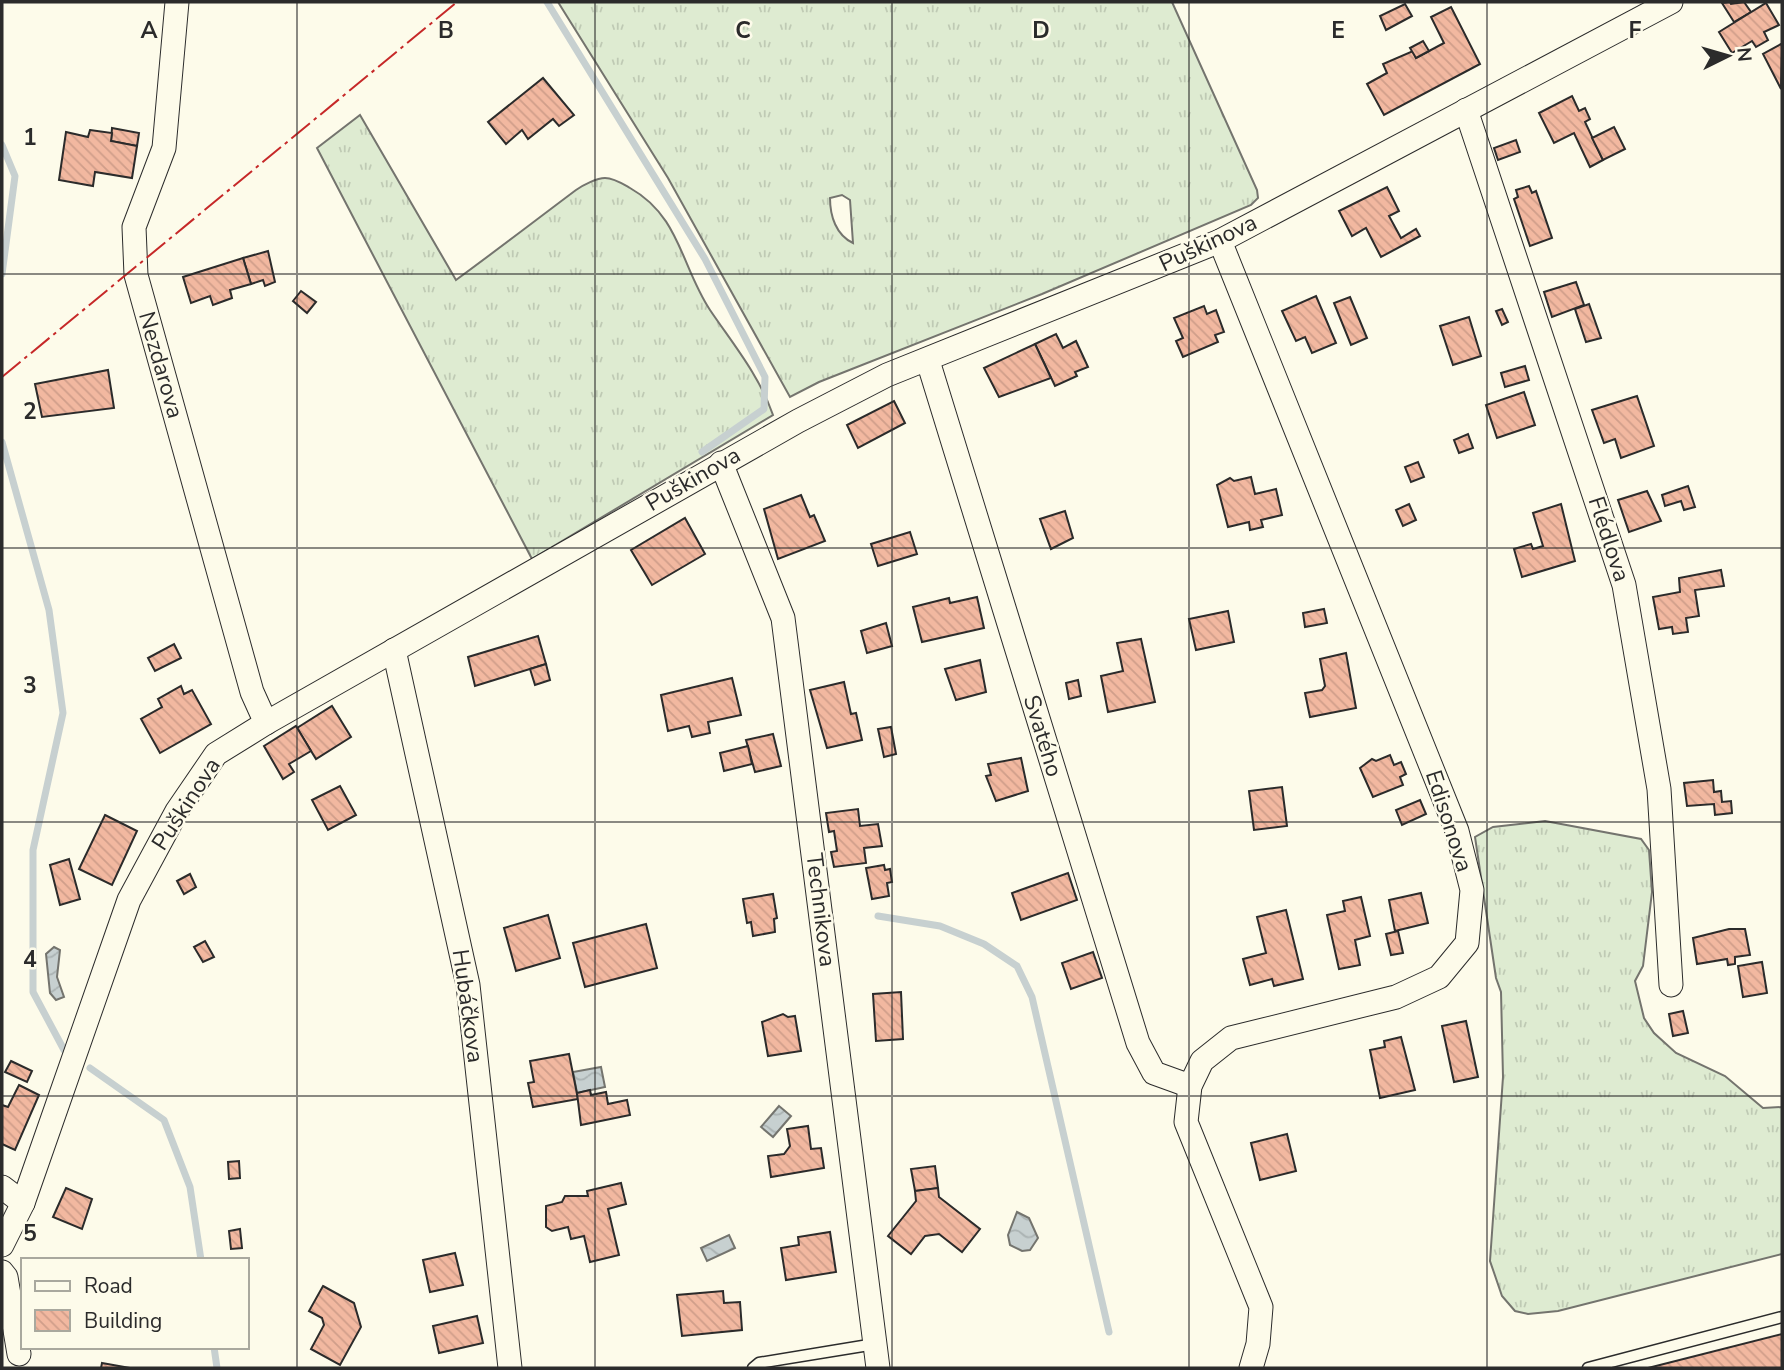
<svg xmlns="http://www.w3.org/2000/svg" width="1784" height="1370" font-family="'Nunito Sans',sans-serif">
<defs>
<pattern id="grass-tufts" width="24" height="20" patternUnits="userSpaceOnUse" patternTransform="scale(1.75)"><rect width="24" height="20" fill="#deebd1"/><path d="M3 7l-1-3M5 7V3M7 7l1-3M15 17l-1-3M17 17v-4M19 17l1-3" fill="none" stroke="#bfcab4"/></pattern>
<pattern id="water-waves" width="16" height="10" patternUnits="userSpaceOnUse" patternTransform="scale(1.75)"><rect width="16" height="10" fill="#c7d0d0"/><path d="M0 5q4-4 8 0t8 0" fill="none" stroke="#abb3b3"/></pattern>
<pattern id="building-back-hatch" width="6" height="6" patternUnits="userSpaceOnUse" patternTransform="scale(1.75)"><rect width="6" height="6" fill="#f2b8a0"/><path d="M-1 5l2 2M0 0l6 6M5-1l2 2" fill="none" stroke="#d09e8a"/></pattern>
</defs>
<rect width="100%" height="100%" fill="#fdfbea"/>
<g fill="url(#grass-tufts)" stroke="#74746e" stroke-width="2" fill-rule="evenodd">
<path d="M558,2H1172L1257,190L1258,198L1251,205L1042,294L819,382L790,397L668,178ZM842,195L850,200L853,243C836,235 830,216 830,198Z"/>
<path d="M360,115L456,280C497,250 536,220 576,190C583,185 597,178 605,178C614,178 623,184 630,188C680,216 681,266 710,310C733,344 759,375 773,415L532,559L317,148Z"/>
<polygon points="1545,821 1641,839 1649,850 1652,892 1643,966 1635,981 1644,1018 1654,1033 1676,1053 1725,1076 1763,1108 1782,1107 1782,1254 1558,1311 1528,1314 1515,1311 1502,1296 1490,1261 1503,1077 1501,992 1496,978 1475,837 1493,827"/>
</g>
<g fill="url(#water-waves)" stroke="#74746e" stroke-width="2">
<polygon points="54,947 60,950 57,977 64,997 56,1000 50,993 46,954"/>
<polygon points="601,1067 605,1087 577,1093 573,1072"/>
<polygon points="779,1106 791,1116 773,1137 761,1127"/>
<polygon points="1017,1212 1029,1218 1038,1238 1030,1250 1022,1251 1010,1245 1008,1235"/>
<polygon points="729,1235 735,1248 707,1261 701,1248"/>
</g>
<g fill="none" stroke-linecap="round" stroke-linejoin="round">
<g stroke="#c7d0d0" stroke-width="7">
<polyline points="547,2 705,259 765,377 764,409 702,452"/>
<polyline points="2,145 15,176 2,274"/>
<polyline points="2,442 49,610 63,713 33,850 33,992 64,1050"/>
<polyline points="878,916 940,926 984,944 1017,966 1032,997 1109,1332"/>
<polyline points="90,1068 164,1120 190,1187 201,1260"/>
<polyline points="214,1347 217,1368"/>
</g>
</g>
<g fill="url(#building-back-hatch)" stroke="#2b2b2b" stroke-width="2">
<polygon points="1730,2 1731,4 1744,2 1751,12 1734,22 1722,3"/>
<polygon points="1766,3 1779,25 1764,32 1768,40 1756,47 1752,41 1732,53 1719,32"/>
<polygon points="1405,4 1412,16 1386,30 1380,16"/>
<polygon points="1451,7 1480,64 1384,115 1367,84 1387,73 1383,64 1413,51 1416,58 1444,43 1431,17"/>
<polygon points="1423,41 1429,51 1416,58 1410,48"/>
<polygon points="1781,44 1782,47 1781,89 1763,54"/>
<polygon points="543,78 574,115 559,126 553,119 528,139 522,130 506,144 488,122"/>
<polygon points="1572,96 1579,111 1585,108 1590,119 1585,122 1603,160 1590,167 1574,133 1554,143 1539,113"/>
<polygon points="1614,127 1625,149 1603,160 1592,138"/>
<polygon points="112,128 139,133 137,146 111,141"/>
<polygon points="90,130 112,133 111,141 137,146 132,178 95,172 93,186 59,180 66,132 88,137"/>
<polygon points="1516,140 1520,152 1498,160 1494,148"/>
<polygon points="1529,186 1532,193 1536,191 1552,238 1530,246 1514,199 1518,197 1516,190"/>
<polygon points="1387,187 1399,211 1389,216 1401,238 1416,229 1420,236 1381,257 1366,228 1352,236 1339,211"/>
<polygon points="268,251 275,282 265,286 263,280 251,284 243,258"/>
<polygon points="243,258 251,284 230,290 232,298 213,305 210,296 191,303 183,277"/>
<polygon points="1576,282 1584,305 1552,317 1544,292"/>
<polygon points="301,291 316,302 307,313 293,301"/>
<polygon points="1316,296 1336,343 1312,353 1305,337 1296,341 1282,311"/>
<polygon points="1350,297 1367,338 1351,345 1334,303"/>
<polygon points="1589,304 1601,338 1586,342 1575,309"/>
<polygon points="1204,306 1207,314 1216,310 1224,332 1215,335 1218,342 1183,357 1176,341 1183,338 1174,318"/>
<polygon points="1502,309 1508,322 1502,325 1496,311"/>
<polygon points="1469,317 1481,356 1453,365 1440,326"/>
<polygon points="1056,334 1063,348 1076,341 1088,367 1075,372 1077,376 1055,386 1035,344"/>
<polygon points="1035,344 1051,378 999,397 984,368"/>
<polygon points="1525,366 1529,380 1505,387 1501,373"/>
<polygon points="108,370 114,408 42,417 35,384"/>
<polygon points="1524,392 1535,425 1497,438 1486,405"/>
<polygon points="1637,396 1654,446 1621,458 1615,439 1604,443 1592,410"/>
<polygon points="894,401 905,423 858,448 847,425"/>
<polygon points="1468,434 1473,448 1459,453 1454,440"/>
<polygon points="1418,462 1424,477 1411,482 1405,467"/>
<polygon points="1251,477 1255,494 1276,489 1282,515 1261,520 1263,527 1250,530 1249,522 1228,527 1217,485 1230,478 1234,481"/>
<polygon points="1688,486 1695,507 1684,510 1681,501 1665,506 1662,495"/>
<polygon points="1647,491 1661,521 1629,532 1618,500"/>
<polygon points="801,495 810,517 814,515 825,541 778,559 764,509"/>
<polygon points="1409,504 1416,520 1403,526 1396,510"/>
<polygon points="1561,504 1575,561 1522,577 1514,549 1531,544 1533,549 1543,546 1533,513"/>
<polygon points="1065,511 1073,538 1051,549 1040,519"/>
<polygon points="685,518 705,554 652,585 631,550"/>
<polygon points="910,532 917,554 878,566 871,544"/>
<polygon points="1721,570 1724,586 1695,590 1699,616 1686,618 1688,632 1673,634 1672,627 1659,629 1653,597 1680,592 1679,578"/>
<polygon points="977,597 984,628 922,642 913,607 949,598 950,603"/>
<polygon points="1324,609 1327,623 1305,627 1303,613"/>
<polygon points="1228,611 1234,642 1196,650 1189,619"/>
<polygon points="886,623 892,646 867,653 861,631"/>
<polygon points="538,636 546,664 475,686 468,657"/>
<polygon points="1141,639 1155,702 1108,712 1101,676 1123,671 1117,643"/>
<polygon points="174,644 181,658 155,671 148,658"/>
<polygon points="1346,653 1356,708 1310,717 1305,693 1322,690 1325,686 1320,659"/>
<polygon points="980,660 986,692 956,700 945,669"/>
<polygon points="546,664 550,680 535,685 530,669"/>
<polygon points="732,678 741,715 708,722 710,733 692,737 689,726 668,731 661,695"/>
<polygon points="1078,680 1081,696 1069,699 1066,683"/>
<polygon points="844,682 851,714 856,713 862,740 827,748 810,690"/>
<polygon points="181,686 184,694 192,690 211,724 160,753 141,719 162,707 158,699"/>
<polygon points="332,706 351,737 316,759 297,728"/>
<polygon points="296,726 311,751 289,764 294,772 283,779 264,746"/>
<polygon points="891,727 896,754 884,757 878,729"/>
<polygon points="773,734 781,766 755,772 746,740"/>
<polygon points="748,746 752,764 724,771 720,753"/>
<polygon points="1390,755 1394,765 1401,762 1406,774 1400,777 1403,785 1373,797 1360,768 1372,759 1376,761"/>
<polygon points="1021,758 1028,791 996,801 986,776 991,775 988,764"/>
<polygon points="1713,780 1714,792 1721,791 1722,802 1731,801 1732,813 1715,815 1714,804 1687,806 1684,783"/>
<polygon points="340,786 356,815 328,830 312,800"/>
<polygon points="1282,787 1287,826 1254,830 1249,791"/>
<polygon points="1420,800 1426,814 1402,825 1396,810"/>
<polygon points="858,809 860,826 878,824 882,846 864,848 866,863 834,867 831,852 837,851 834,831 829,832 826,813"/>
<polygon points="105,815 137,831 112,885 79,869"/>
<polygon points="69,859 80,899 60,905 50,865"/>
<polygon points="884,865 885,870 890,869 892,882 887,883 889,896 872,899 866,868"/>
<polygon points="1068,873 1077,900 1021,920 1012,893"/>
<polygon points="190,874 196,887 184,894 177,881"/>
<polygon points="1421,893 1428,923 1395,931 1389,900"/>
<polygon points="773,894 777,918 774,919 775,932 753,936 751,922 747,923 743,899"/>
<polygon points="1361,897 1370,936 1355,940 1360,965 1339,969 1327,915 1345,911 1343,901"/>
<polygon points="1286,910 1303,979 1274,986 1272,979 1250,985 1243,959 1266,953 1257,917"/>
<polygon points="548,915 560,958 516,971 504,928"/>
<polygon points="646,924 657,968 585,987 573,943"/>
<polygon points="1729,929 1745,929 1750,955 1735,957 1735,964 1728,965 1727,959 1697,964 1693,938"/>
<polygon points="1398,931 1403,953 1391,955 1386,934"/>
<polygon points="205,941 214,957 203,962 194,947"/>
<polygon points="1093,952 1102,978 1071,989 1062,963"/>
<polygon points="1762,962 1767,993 1743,997 1738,966"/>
<polygon points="901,992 903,1039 876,1041 873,994"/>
<polygon points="1683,1011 1688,1033 1673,1036 1669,1014"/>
<polygon points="783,1014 788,1017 795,1016 801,1051 768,1056 762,1022"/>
<polygon points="1466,1021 1478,1077 1454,1082 1442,1026"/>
<polygon points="1401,1037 1415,1090 1380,1098 1370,1050 1385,1047 1384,1041"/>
<polygon points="569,1054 578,1099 533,1107 528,1083 534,1082 530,1061"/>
<polygon points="11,1061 32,1071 27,1082 5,1072"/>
<polygon points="19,1085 39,1095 15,1150 2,1144 2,1105 8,1107"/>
<polygon points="590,1090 591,1095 606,1092 608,1104 627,1100 630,1115 581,1125 577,1093"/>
<polygon points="808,1126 811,1149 821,1148 824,1168 771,1177 768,1156 784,1154 790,1146 787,1129"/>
<polygon points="1287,1134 1296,1171 1260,1180 1251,1143"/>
<polygon points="239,1161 240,1178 229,1179 228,1162"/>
<polygon points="935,1166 938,1188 915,1191 911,1169"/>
<polygon points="621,1183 626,1204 608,1209 619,1255 590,1262 584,1236 571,1239 568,1227 552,1231 546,1227 546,1206 562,1202 565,1196 588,1196 587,1191"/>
<polygon points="66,1188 92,1199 82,1229 53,1217"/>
<polygon points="938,1188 939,1197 980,1229 962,1252 939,1234 925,1236 911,1254 888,1236 916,1201 915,1191"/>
<polygon points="240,1229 242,1248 231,1249 229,1231"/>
<polygon points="830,1232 836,1272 786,1280 781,1248 799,1245 798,1237"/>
<polygon points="455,1253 463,1285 430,1292 423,1260"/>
<polygon points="323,1286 354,1303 361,1327 340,1365 311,1349 324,1325 322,1318 309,1311"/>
<polygon points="723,1291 724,1303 740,1302 742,1330 682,1336 677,1295"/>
<polygon points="477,1316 483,1343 439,1353 433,1326"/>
<polygon points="1782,1334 1782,1368 1648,1368"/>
<polygon points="102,1363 130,1368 101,1368"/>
</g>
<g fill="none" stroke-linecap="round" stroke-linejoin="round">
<g stroke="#2b2b2b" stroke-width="13">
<g id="service">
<polyline points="753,1368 759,1363 875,1344"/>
<polyline points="1588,1368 1782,1317"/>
</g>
</g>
<g stroke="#2b2b2b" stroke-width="25">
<g id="minor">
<polyline points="177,2 164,148 134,227 136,275 252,692 266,723"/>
<polyline points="1466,110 1624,585 1659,789 1671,985"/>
<polyline points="1220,241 1457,831 1472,890 1467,943 1439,977 1396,997 1231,1038 1202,1061 1190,1086 1186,1122 1261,1307 1258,1344 1251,1368"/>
<polyline points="928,361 1138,1043 1154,1073 1190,1086"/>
<polyline points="721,463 783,618 878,1368"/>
<polyline points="394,650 468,985 510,1368"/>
<polyline points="2,1187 23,1203"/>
<polyline points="2,1245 23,1203 129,900 177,811 216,754 266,723 798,421 887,375 1220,241 1671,2"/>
<polyline points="2,1272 6,1277 19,1354"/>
</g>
</g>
<use href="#service" stroke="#fdfbea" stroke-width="10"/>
<use href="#minor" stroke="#fdfbea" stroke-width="23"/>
<polyline stroke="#c62828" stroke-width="2" stroke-dasharray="24 5 3.5 5" stroke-linecap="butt" points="2,377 457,2"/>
</g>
<path fill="none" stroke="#2b2b2b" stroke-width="2" stroke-opacity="0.55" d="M297,2V1368M595,2V1368M892,2V1368M1189,2V1368M1487,2V1368M2,274H1782M2,548H1782M2,822H1782M2,1096H1782"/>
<g text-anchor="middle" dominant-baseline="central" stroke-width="5" stroke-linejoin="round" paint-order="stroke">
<g font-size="23" fill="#2b2b2b" stroke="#fdfbea">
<text transform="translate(1208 243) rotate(-25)">Puškinova</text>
<text transform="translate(161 365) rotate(74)">Nezdarova</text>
<text transform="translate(693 479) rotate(-30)">Puškinova</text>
<text transform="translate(1609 539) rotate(72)">Flédlova</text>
<text transform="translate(1043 736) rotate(73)">Svatého</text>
<text transform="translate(186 804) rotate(-57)">Puškinova</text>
<text transform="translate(1449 821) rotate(72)">Edisonova</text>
<text transform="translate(821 910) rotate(83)">Technikova</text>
<text transform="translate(468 1006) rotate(82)">Hubáčkova</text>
</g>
</g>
<g font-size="23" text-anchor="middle" font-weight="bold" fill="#2b2b2b" stroke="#fdfbea" stroke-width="5" stroke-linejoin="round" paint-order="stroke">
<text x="149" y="38">A</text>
<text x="446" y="38">B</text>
<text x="743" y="38">C</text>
<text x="1041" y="38">D</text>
<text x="1338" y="38">E</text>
<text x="1635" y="38">F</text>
<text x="30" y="145">1</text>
<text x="30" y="419">2</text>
<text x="30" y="693">3</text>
<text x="30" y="967">4</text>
<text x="30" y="1241">5</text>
</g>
<rect width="1784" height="1370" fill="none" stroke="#2b2b2b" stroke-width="7"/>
<rect x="21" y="1258" width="228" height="91" fill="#fdfbea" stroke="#a9a89e" stroke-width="2"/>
<rect x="35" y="1281" width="35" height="10" fill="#fdfbea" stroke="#a9a89e" stroke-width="2"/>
<text x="84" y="1293" font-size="21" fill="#2b2b2b">Road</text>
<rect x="35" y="1310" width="35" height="21" fill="url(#building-back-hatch)" stroke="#a9a89e" stroke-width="2"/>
<text x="84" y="1328" font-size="21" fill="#2b2b2b">Building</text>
<g transform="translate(1728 56) rotate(85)" stroke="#fdfbea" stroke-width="5" paint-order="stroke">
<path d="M0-5L12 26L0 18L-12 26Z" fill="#2b2b2b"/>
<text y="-10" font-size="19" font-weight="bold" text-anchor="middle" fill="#2b2b2b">N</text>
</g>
</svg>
